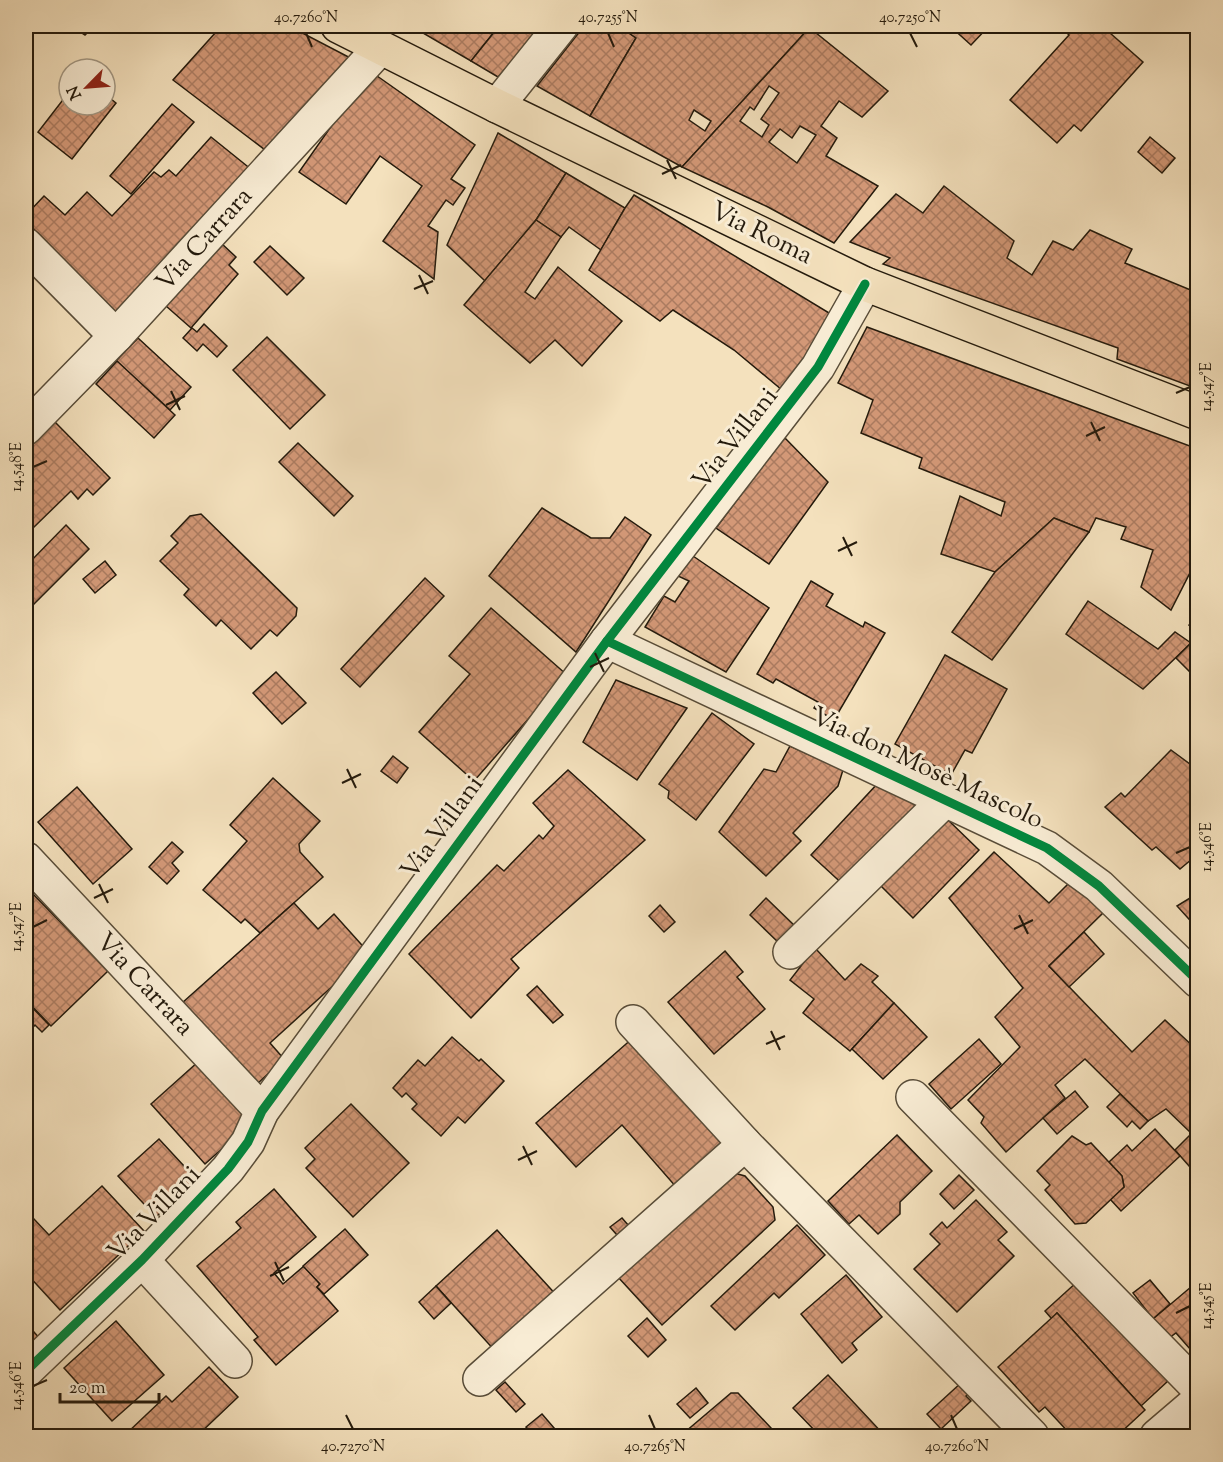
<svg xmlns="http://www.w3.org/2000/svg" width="1223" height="1462" font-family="'Sorts Mill Goudy',serif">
<defs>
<pattern id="building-cross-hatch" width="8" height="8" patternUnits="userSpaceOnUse" patternTransform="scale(1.5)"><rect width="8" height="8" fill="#d39877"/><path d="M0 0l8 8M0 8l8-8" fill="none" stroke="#ab7b60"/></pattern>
</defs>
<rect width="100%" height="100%" fill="#f4e1bd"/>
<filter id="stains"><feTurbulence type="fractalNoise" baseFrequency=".00333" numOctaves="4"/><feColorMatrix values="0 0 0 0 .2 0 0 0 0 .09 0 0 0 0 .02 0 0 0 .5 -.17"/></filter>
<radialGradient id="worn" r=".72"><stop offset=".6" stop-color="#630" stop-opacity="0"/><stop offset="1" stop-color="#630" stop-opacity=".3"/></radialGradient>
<g fill="url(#building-cross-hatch)" stroke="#241a0c" stroke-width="1.5" fill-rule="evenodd">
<polygon points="71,26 94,26 85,35"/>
<polygon points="202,26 289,26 360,63 273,156 173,80 216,32"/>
<polygon points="411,26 499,26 471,61"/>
<polygon points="499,26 543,26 498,77 471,61"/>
<polygon points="584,26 619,26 636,38 590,116 537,86"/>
<polygon points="619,26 632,26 626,31"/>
<path d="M632,26L659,27L811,26L682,167L590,116L636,38L626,31ZM694,110L711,121L705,131L689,120Z"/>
<path d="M811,26L810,28L888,91L862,117L839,101L821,126L837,138L826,156L878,186L834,243L768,207L682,167ZM769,86L779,93L761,119L769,125L762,137L740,121L750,107L754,110ZM800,126L816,135L797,163L769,142L780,129L792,138Z"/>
<polygon points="950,26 989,26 971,45"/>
<polygon points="1064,26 1102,26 1143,62 1081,131 1074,125 1057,143 1010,100 1069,35 1062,28"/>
<polygon points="370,71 475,145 451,179 465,188 453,205 446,200 428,226 438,232 434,279 383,241 422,186 380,156 346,204 299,172"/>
<polygon points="69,92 69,105 105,105 105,94 116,103 72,159 38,132"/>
<polygon points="172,104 194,122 131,194 110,176"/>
<polygon points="498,133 566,173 536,220 485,281 447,245"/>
<polygon points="211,137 252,170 117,316 26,221 26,215 44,196 65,215 87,192 112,216 154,172 161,177 169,170 176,176"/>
<polygon points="1150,137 1175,158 1162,173 1138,152"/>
<polygon points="566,173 625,208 601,250 569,227 561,237 536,220"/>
<polygon points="944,186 1014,241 1007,258 1032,275 1053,241 1073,250 1090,230 1132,249 1125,263 1198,293 1198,389 1117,359 1118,348 883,264 890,258 850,242 896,194 923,213"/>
<polygon points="634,195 839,319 782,390 734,350 673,310 660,321 589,270 625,208"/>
<polygon points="536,220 561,237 525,292 535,299 558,267 622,321 582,366 555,340 530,363 464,305"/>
<polygon points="221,243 236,257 229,265 238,274 191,328 166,306"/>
<polygon points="270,246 304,278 287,295 254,262"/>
<polygon points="204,324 227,346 217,357 203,344 197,351 183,338 192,328 197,332"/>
<polygon points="867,327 1198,449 1198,557 1171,610 1141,587 1153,550 1121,539 1126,527 1096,518 1089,532 1054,518 995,572 941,554 960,496 1001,516 1005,502 919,468 922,458 861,433 873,400 838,383"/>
<polygon points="267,337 325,395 290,429 233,370"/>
<polygon points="138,338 191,387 170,410 116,361"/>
<polygon points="117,361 175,415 154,438 96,384"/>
<polygon points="55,422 110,478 93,495 87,489 78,499 71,491 32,529 26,523 26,451"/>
<polygon points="784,437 828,482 769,564 716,528"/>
<polygon points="298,443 353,496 334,516 279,462"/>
<polygon points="542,508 591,538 610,538 625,517 651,535 576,652 489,576"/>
<polygon points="201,514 297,608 296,616 277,636 270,630 251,649 221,620 216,626 184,595 189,589 160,561 178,543 171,536 190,516"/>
<polygon points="1054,518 1089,532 992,660 952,632 995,572"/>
<polygon points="66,525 89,549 34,604 26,596 26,566"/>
<polygon points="693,556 769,608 726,672 645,627 664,596 675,602 689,581 678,576"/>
<polygon points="105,561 116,575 95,593 83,579"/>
<polygon points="425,578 444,596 360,687 341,669"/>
<polygon points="811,581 833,594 826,606 863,627 865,622 885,633 834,720 814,708 818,702 776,679 773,683 757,674"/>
<polygon points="1088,601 1158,649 1175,632 1191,643 1143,689 1066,634"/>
<polygon points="491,608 567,675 474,781 419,732 470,674 449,656"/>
<polygon points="1198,613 1198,632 1189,625"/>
<polygon points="1193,641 1198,646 1198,677 1196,678 1176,658"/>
<polygon points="945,655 1007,689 972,753 965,750 951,775 895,744"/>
<polygon points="276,672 306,703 282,724 253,693"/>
<polygon points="616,680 687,708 637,780 583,742"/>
<polygon points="712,713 754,744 696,820 668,798 669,791 659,784"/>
<polygon points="790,746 843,770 838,786 793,833 801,841 766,876 719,832 764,769 776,772"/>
<polygon points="1171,750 1198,770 1198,854 1180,869 1156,847 1152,850 1105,807 1121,793 1125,797"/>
<polygon points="393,756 408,768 397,783 381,771"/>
<polygon points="568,770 645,840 511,959 519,968 471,1018 409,954 497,865 504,871 539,835 543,839 554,826 533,803"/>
<polygon points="273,778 320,821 299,844 300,852 323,877 260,933 245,919 241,923 203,890 247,841 230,825"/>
<polygon points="880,781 900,790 925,816 848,889 811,855"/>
<polygon points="77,787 132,849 93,884 38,822"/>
<polygon points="946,818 979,850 913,918 879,884"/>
<polygon points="172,842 183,852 172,863 179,871 167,884 149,867"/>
<polygon points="994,852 1049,903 1071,881 1104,912 1049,966 1132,1052 1165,1020 1198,1051 1198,1127 1191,1133 1166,1109 1148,1121 1085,1059 1055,1085 1065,1098 1006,1152 981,1123 984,1117 968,1100 1020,1047 995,1017 1023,988 949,898"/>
<polygon points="1198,893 1198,929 1177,906"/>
<polygon points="33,894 108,971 51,1026 26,1000 26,901"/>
<polygon points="766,898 796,927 780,944 750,915"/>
<polygon points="294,903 318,929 334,914 369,953 270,1043 284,1059 256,1085 182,1003"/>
<polygon points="660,905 675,922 664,932 649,916"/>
<polygon points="1084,932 1104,954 1069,987 1049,966"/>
<polygon points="815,948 845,980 861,964 878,976 872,982 894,1003 850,1051 803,1013 814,999 790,980"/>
<polygon points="725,951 743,972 737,977 765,1009 714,1054 668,1002"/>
<polygon points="537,986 563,1015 553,1023 527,995"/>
<polygon points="26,1001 49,1025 42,1032 35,1025 26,1035"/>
<polygon points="894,1003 927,1037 883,1079 852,1049"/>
<polygon points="452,1037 479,1061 481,1059 504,1081 465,1123 458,1117 441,1136 412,1109 417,1104 406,1093 402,1097 393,1088 418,1060 425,1066"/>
<polygon points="634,1037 728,1143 677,1188 622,1125 576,1167 536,1123"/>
<polygon points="979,1039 1001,1064 951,1109 929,1084"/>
<polygon points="199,1061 253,1121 205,1164 151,1104"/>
<polygon points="1075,1091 1088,1107 1057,1134 1043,1118"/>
<polygon points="1120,1094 1148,1121 1140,1129 1132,1121 1127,1127 1107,1107"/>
<polygon points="351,1104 409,1163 353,1217 306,1168 315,1159 305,1148"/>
<polygon points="1198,1127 1198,1172 1196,1174 1175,1150"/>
<polygon points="1155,1129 1180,1156 1121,1211 1110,1199 1124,1187 1122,1176 1109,1162 1127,1145 1132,1151"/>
<polygon points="897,1135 932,1171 900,1202 900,1214 878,1234 859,1215 849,1224 828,1201"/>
<polygon points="1072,1136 1086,1145 1091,1143 1122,1176 1124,1187 1086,1223 1075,1224 1045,1190 1050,1185 1037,1171"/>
<polygon points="159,1139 196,1179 156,1217 118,1176"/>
<polygon points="734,1173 745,1176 773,1207 775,1220 662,1325 618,1277"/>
<polygon points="959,1175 974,1190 954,1209 940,1194"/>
<polygon points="102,1186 144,1231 60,1310 26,1273 26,1227 34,1219 49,1235"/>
<polygon points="274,1189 316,1237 274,1273 283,1284 304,1266 320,1284 317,1287 338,1311 276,1365 254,1340 258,1337 197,1266 241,1228 236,1222"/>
<polygon points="976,1200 1007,1232 998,1240 1014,1256 957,1312 914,1269 940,1244 930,1234 942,1222 947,1228"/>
<polygon points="622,1218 635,1233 624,1243 610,1227"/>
<polygon points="797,1225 825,1255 779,1298 774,1293 735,1330 711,1306"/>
<polygon points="345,1229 368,1255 324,1294 317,1287 320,1284 303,1266"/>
<polygon points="497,1230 559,1298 497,1353 436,1286"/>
<polygon points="846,1275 882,1317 852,1343 857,1350 842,1363 801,1314"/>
<polygon points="1150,1280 1170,1304 1153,1319 1133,1293"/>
<polygon points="1078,1281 1168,1381 1141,1406 1057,1313 1052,1319 1045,1311"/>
<polygon points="1198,1281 1198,1358 1176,1333 1169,1338 1153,1319"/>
<polygon points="436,1286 451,1303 434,1319 419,1302"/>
<polygon points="1057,1313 1145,1410 1117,1436 1072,1436 1045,1407 1039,1412 998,1367"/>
<polygon points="647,1318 666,1340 648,1357 628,1336"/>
<polygon points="116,1321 164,1375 112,1421 64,1368"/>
<polygon points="26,1323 41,1340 26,1355"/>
<polygon points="209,1367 238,1397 197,1436 128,1436 126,1434 166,1396 172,1402"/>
<polygon points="828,1375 885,1436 820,1436 793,1408"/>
<polygon points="505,1382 525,1404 516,1412 496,1390"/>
<polygon points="962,1382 971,1391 966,1396 971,1401 941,1429 927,1414"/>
<polygon points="696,1388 708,1403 690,1418 677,1404"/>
<polygon points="731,1393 738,1393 771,1428 766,1433 769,1436 689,1436 685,1432"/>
<polygon points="542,1414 561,1436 534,1436 526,1427"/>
</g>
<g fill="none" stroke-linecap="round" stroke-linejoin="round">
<g stroke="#584c38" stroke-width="36">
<g id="minor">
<polyline points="497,106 561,26"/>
<polyline points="26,245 116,336"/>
<polyline points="26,428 116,336 380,48"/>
<polyline points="607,641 1047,848 1099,886 1198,981"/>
<polyline points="26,859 262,1111"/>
<polyline points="790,952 945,800"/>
<polyline points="633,1022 745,1144 1032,1436"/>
<polyline points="913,1097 1198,1388"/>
<polyline points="142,1260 235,1361"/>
<polyline points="26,1371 142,1260 228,1169 248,1142 262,1111 607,641 818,367 865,284"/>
<polyline points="480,1379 745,1144"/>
<polyline points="1157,1436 1198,1401"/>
</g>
</g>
<g stroke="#241a0c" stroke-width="36">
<polyline id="major" points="338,26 497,106 865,284 1198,413"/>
</g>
<use href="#minor" stroke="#f8ecd4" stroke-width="33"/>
<use href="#major" stroke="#f4e1bd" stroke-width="33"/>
<g stroke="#f8ecd4" stroke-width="13">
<g id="cycleway">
<polyline points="607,641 1047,848 1099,886 1198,981"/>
<polyline points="26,1371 142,1260 228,1169 248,1142 262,1111 607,641 818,367 865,284"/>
</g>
</g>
<use href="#cycleway" stroke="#00873e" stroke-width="9"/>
</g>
<path fill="none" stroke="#241a0c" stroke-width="2" d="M306,33L312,47M608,33L614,47M910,33L917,47M667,160L676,179M662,174L681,165M419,275L428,294M414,289L433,281M171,391L180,410M1176,393L1190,387M166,405L185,396M1091,422L1100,441M1086,436L1105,427M33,467L47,461M843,537L852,556M838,551L857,542M595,653L604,672M590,667L609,658M347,769L356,788M342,783L361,774M1176,853L1190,847M99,884L108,903M94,898L113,889M1019,915L1028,934M33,927L47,920M1014,929L1033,920M771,1031L780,1050M766,1044L785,1036M523,1146L532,1165M518,1160L537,1151M275,1262L284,1281M270,1276L289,1267M1176,1313L1190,1306M33,1386L47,1380M346,1415L353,1429M649,1415L655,1429M951,1415L957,1429"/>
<g text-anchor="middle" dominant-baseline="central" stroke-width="6" stroke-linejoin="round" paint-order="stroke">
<g font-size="26" fill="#241a0c" stroke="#f8ecd4">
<text transform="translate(761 234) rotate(26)">Via Roma</text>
<text transform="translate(205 240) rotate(-48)">Via Carrara</text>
<text transform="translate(736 439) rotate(-52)">Via Villani</text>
<text transform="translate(927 769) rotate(25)">Via don Mosè Mascolo</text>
<text transform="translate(443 828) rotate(-54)">Via Villani</text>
<text transform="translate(144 985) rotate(47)">Via Carrara</text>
<text transform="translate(155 1214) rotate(-46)">Via Villani</text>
</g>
</g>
<rect width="1223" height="1462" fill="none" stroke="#f4e1bd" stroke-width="66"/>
<g transform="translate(87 87) rotate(245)"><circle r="28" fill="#f8ecd4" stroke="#a39884" stroke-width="1.5"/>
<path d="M0-4.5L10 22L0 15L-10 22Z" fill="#8f2418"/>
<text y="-9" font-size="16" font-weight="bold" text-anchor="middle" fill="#241a0c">N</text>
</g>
<path d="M60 1393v9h99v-9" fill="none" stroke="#241a0c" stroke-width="3"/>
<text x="69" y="1393" font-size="18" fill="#241a0c" stroke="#f8ecd4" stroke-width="4.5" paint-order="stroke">20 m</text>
<rect x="33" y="33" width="1157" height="1396" fill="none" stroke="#241a0c" stroke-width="2"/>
<g font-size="15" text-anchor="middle" fill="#241a0c">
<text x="306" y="22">40.7260°N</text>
<text x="608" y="22">40.7255°N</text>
<text x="910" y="22">40.7250°N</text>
<text transform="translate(1206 387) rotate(-90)" y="5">14.547°E</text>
<text transform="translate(16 467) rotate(-90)" y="5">14.548°E</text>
<text transform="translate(1206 847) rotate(-90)" y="5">14.546°E</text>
<text transform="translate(16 927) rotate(-90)" y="5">14.547°E</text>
<text transform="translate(1206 1306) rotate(-90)" y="5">14.545°E</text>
<text transform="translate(16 1386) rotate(-90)" y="5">14.546°E</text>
<text x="353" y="1451">40.7270°N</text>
<text x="655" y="1451">40.7265°N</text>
<text x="957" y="1451">40.7260°N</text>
</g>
<rect width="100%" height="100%" filter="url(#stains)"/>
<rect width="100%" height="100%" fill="url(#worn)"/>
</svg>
